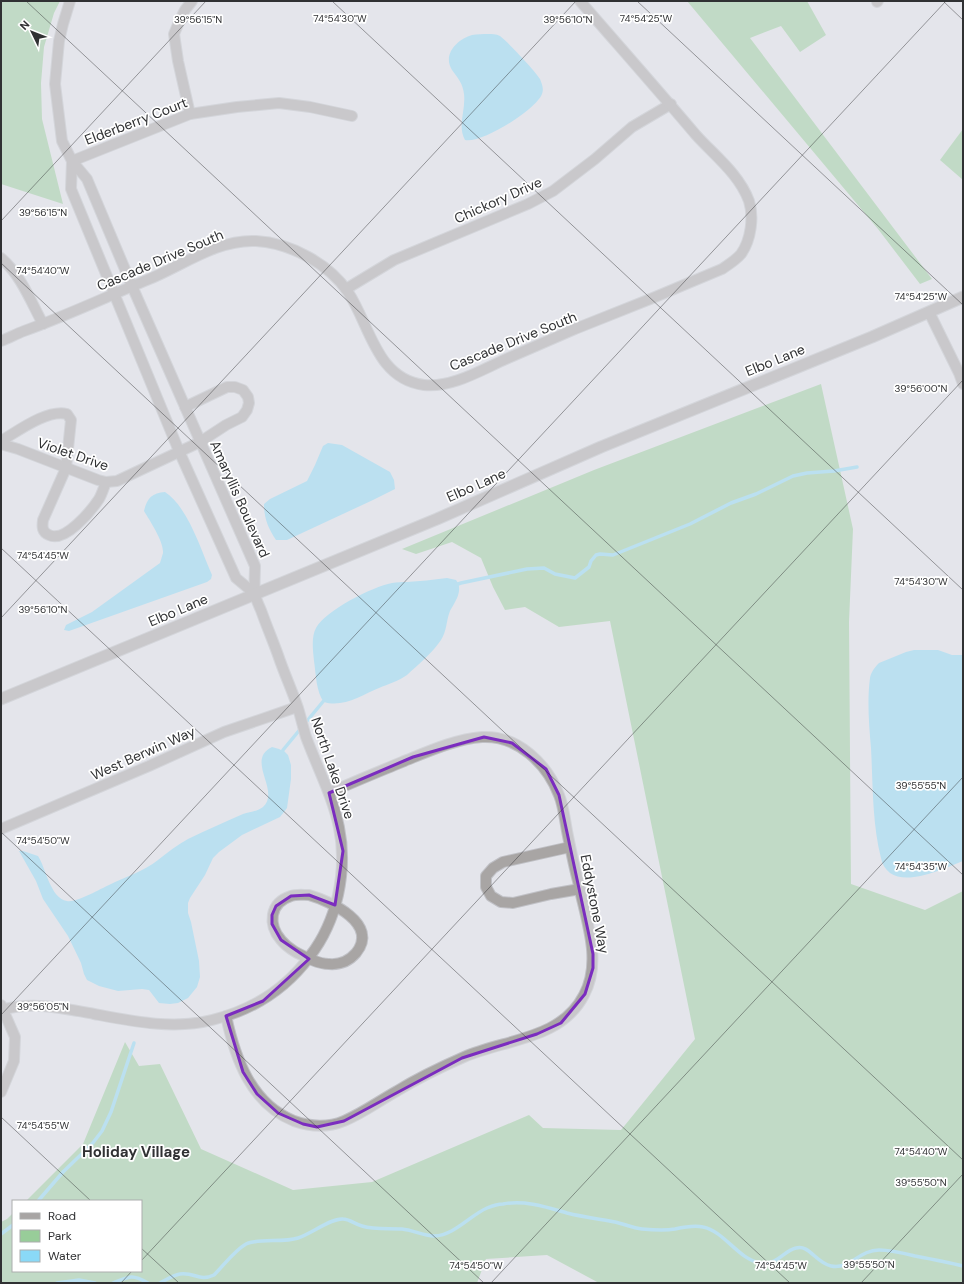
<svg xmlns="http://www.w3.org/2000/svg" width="964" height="1284" font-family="'DM Sans',sans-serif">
<rect width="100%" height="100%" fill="#e4e5eb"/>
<g fill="#98cd99">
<polygon points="1,1 60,1 54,13 44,47 41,83 42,119 63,204 1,184"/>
<polygon points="687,1 807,1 826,35 800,52 781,26 750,38 932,279 920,284 878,229"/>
<polygon points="963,129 963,180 940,160"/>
<polygon points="821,384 853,529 849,622 851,884 925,910 963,891 963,1283 599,1283 547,1255 486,1259 477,1283 1,1283 1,1222 7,1219 13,1213 13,1271 141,1271 141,1201 26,1201 83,1144 125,1042 139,1066 160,1064 201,1149 293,1190 372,1182 529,1115 543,1128 621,1130 695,1039 610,621 559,627 525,607 505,610 493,587 481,558 452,542 416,554 402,549 594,470"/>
</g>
<g fill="#8ad9f7">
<path d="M488,34C492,34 496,34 500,36C507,41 536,72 540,79C542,84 544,89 542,94C536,110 481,144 465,140C457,126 466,110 464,94C463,84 458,78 452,70C442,54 458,39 472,35C477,34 483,34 488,34Z"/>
<path d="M328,443L342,445L390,472L394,480L395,489L373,500L287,540H276C268,528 264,518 264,504L270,499L307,481L315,465L323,446Z"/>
<path d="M165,492C188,507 201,550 212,575L211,579L207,582L69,631L64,630L66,625L92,612L160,563C161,560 162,556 163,553C164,542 150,521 144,511C147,498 152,493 165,492Z"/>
<path d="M447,578L456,580C464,590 455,602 450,611C446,621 447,631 441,640C433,652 418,665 407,675C399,681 388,684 379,688C362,695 343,708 324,702C316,692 316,674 314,661C313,651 311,637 316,628C326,610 372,587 392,583C397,582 402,582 407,582C420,581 433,580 447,578Z"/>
<path d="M914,650H938L952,655H963V861C945,868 908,886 890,873C885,869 882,864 881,858C872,822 873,785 871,748C869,725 867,701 870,678C871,672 875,667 879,663L906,652Z"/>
<path d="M272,747L279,749L285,752L288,755L291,765V779L287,808L280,817L242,835L219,852L213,858L205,875L190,898L188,903V913L191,922L199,961L200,977L197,987L188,998L178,1003L170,1004L159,1003L149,990L142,989L118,991L99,986L87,980L84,974L81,963L68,936L43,899L36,881L19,851H23L38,856C46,868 50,898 67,901C76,903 100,889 109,885C125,877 144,871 158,860C168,852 177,845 188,839C206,830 225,822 243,814C250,812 258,811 263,807C281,791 245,760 272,747Z"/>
</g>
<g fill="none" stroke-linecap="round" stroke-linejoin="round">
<g stroke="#8ad9f7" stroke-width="3.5">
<polyline points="455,585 461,583 527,569 544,568 555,574 575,578 589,567 591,561 596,555 600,554 613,555 690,524 731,503 756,494 793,476 807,473 834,471 857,467"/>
<polyline points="282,755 283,750 326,698"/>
<polyline points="38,1201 63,1172 92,1144 102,1131 111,1112 134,1043"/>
<polyline points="1,1234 13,1225"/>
<polyline points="57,1283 79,1280 95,1283"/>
<path d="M113,1283C130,1276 132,1274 148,1283"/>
<path d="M160,1283C166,1280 173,1275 180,1274C195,1272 199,1282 214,1275C224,1265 234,1251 246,1244C259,1238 283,1243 298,1238C311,1234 331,1218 343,1219C349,1219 355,1224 362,1226C375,1230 389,1228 402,1229C413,1230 423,1236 434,1236C455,1235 469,1216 487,1208C492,1206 498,1204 503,1204C525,1200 546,1207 567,1213C583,1217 599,1219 615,1222C624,1224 633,1228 642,1229C653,1230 664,1231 675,1229C684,1227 694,1225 703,1227C724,1231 738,1259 760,1263C777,1266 783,1251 796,1248C809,1244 816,1263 831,1266C850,1270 859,1250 879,1250C891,1250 903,1253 915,1256C931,1259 947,1262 963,1266"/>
</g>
<g stroke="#c0c1c6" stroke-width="12">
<g id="minor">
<polyline points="877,2 878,1"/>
<polyline points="190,114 178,61 174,34 179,22 185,10 192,1"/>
<polyline points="72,161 71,189 179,451 236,578 255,594"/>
<polyline points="72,161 190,114 237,107 279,103 310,107 352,116"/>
<path d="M1,258C21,275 31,302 43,324"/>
<polyline points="346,289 394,260 528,204 553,191 595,159 632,127 671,104"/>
<polyline points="929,312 959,373 963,384"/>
<path d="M1,341C9,338 16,334 24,331C66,316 106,297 147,280C182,266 217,239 256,241C291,243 329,264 348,292C370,325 376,379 424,385C452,388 481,370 506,359C529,349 552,339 575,329C624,310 673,290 722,269C728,265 736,260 741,254C751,240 754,217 749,201C739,174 715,156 696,135C658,90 619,46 580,1"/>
<path d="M1,441C18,431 47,409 67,414L71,420L66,468L43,520C42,527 42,532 49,535C65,543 91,511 99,499C102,494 104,487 106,482"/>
<polyline points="1,444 18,449 98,480 106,482 117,481 200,442 226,425 242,417 247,410 249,403 248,397 243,390 235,387 227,387 185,407"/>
<polyline points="1,829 149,766 224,732 297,707"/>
<polyline points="570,847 503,862 493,868 486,876 486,887 491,896 501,902 513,903 551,894 580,889"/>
<path d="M309,895C330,901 380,924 356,953C349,961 341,965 329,964C323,964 317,962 312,960C301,955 289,950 281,940C268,925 269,903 291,896C296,894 303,895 309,895Z"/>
<polyline points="1,1005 15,1037 14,1061 1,1092"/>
<path d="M1,1010C32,1001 63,1008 94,1014C131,1021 174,1030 212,1020C253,1010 285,990 310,956C324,938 333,917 338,895C352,830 328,795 306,737C303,727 301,718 298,708C292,690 284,673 278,655C273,641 267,627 262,613C260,607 255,599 255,592C254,584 255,574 255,566L132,286L87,179L72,161L62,141L55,84L59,41L63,24L70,1"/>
<path d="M226,1016C235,1058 251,1104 294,1121C311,1127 327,1128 344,1121C363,1113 379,1101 397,1091C418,1078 441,1067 464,1057C505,1039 561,1040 584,995C603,960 585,918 578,881C574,866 571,851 568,836C565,822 564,807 559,795C547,764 518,735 482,737C455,739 427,752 402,762C378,772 353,782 329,793"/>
</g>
</g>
<g stroke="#c0c1c6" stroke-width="13">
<polyline id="tertiary" points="1,699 437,519 601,447 872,337 963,297"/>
</g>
<use href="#minor" stroke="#a8a5a4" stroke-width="10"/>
<use href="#tertiary" stroke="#a8a5a4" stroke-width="11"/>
</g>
<path d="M0 0H964V1284H0ZM484,737L512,743L546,769L559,795L593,954V968L585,994L561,1023L537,1034L462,1058L344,1121L317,1127L303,1124L278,1113L257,1094L243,1072L226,1016L263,1001L309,959L281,940L272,924V915L276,906L291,896L309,895L335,905L343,851L329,793L413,757Z" fill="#e4e5eb" fill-opacity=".55" fill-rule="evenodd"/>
<path fill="none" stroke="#7b2cbf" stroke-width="3" stroke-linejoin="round" d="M484,737L512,743L546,769L559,795L593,954V968L585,994L561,1023L537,1034L462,1058L344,1121L317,1127L303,1124L278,1113L257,1094L243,1072L226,1016L263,1001L309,959L281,940L272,924V915L276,906L291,896L309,895L335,905L343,851L329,793L413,757Z"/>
<path fill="none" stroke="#303133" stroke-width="1" stroke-opacity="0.45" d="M26,1L963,875M332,1L963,590M637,1L963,305M943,1L963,20M1,221L206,1M1,263L963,1160M1,548L790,1283M1,618L576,1M1,832L484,1283M1,1015L946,1M1,1117L91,1201M141,1248L179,1283M141,1261L963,380M121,1283L132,1271M491,1283L963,777M861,1283L963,1174"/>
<g text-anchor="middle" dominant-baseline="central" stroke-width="3.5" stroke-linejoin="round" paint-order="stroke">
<g font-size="14" fill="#303133" stroke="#fff">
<text transform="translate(136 121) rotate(-21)">Elderberry Court</text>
<text transform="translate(498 200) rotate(-24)">Chickory Drive</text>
<text transform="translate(160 260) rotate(-23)">Cascade Drive South</text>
<text transform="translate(513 341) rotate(-22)">Cascade Drive South</text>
<text transform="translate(775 360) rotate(-22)">Elbo Lane</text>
<text transform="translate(73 454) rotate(19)">Violet Drive</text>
<text transform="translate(476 485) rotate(-24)">Elbo Lane</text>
<text transform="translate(240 499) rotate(66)">Amaryllis Boulevard</text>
<text transform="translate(178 610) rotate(-23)">Elbo Lane</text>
<text transform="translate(143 753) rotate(-24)">West Berwin Way</text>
<text transform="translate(333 768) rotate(71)">North Lake Drive</text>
<text transform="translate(595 904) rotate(79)">Eddystone Way</text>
</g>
<g font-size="15" font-weight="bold" fill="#303133" stroke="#fff">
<text x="136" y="1152">Holiday Village</text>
</g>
</g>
<g font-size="10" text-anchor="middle" fill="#303133" stroke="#fff" stroke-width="3.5" stroke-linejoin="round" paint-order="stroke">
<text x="340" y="22">74°54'30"W</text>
<text x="646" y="22">74°54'25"W</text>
<text x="198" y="23">39°56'15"N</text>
<text x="568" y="23">39°56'10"N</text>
<text x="43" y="216">39°56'15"N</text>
<text x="43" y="274">74°54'40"W</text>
<text x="921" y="300">74°54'25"W</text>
<text x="921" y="392">39°56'00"N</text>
<text x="43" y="559">74°54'45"W</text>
<text x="921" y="585">74°54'30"W</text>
<text x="43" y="613">39°56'10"N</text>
<text x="921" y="789">39°55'55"N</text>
<text x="43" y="844">74°54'50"W</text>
<text x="921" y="870">74°54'35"W</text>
<text x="43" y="1010">39°56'05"N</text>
<text x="43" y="1129">74°54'55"W</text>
<text x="921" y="1155">74°54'40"W</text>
<text x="921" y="1186">39°55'50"N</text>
<text x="869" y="1268">39°55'50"N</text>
<text x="476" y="1269">74°54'50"W</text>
<text x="781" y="1269">74°54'45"W</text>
</g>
<rect width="964" height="1284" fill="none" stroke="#303133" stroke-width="4"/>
<rect x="12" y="1200" width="130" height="72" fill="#ffffff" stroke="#acadad"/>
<rect x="20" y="1213" width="20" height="6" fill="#a8a5a4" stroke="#acadad"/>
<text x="48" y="1220" font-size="12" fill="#303133">Road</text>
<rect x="20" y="1230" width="20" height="12" fill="#98cd99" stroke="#acadad"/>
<text x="48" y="1240" font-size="12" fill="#303133">Park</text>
<rect x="20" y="1250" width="20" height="12" fill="#8ad9f7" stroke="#acadad"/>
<text x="48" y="1260" font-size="12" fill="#303133">Water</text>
<g transform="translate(32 32) rotate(313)" stroke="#ffffff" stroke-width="3" paint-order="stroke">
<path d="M0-3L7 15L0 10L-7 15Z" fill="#303133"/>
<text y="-6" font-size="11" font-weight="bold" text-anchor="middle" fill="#303133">N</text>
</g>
</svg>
